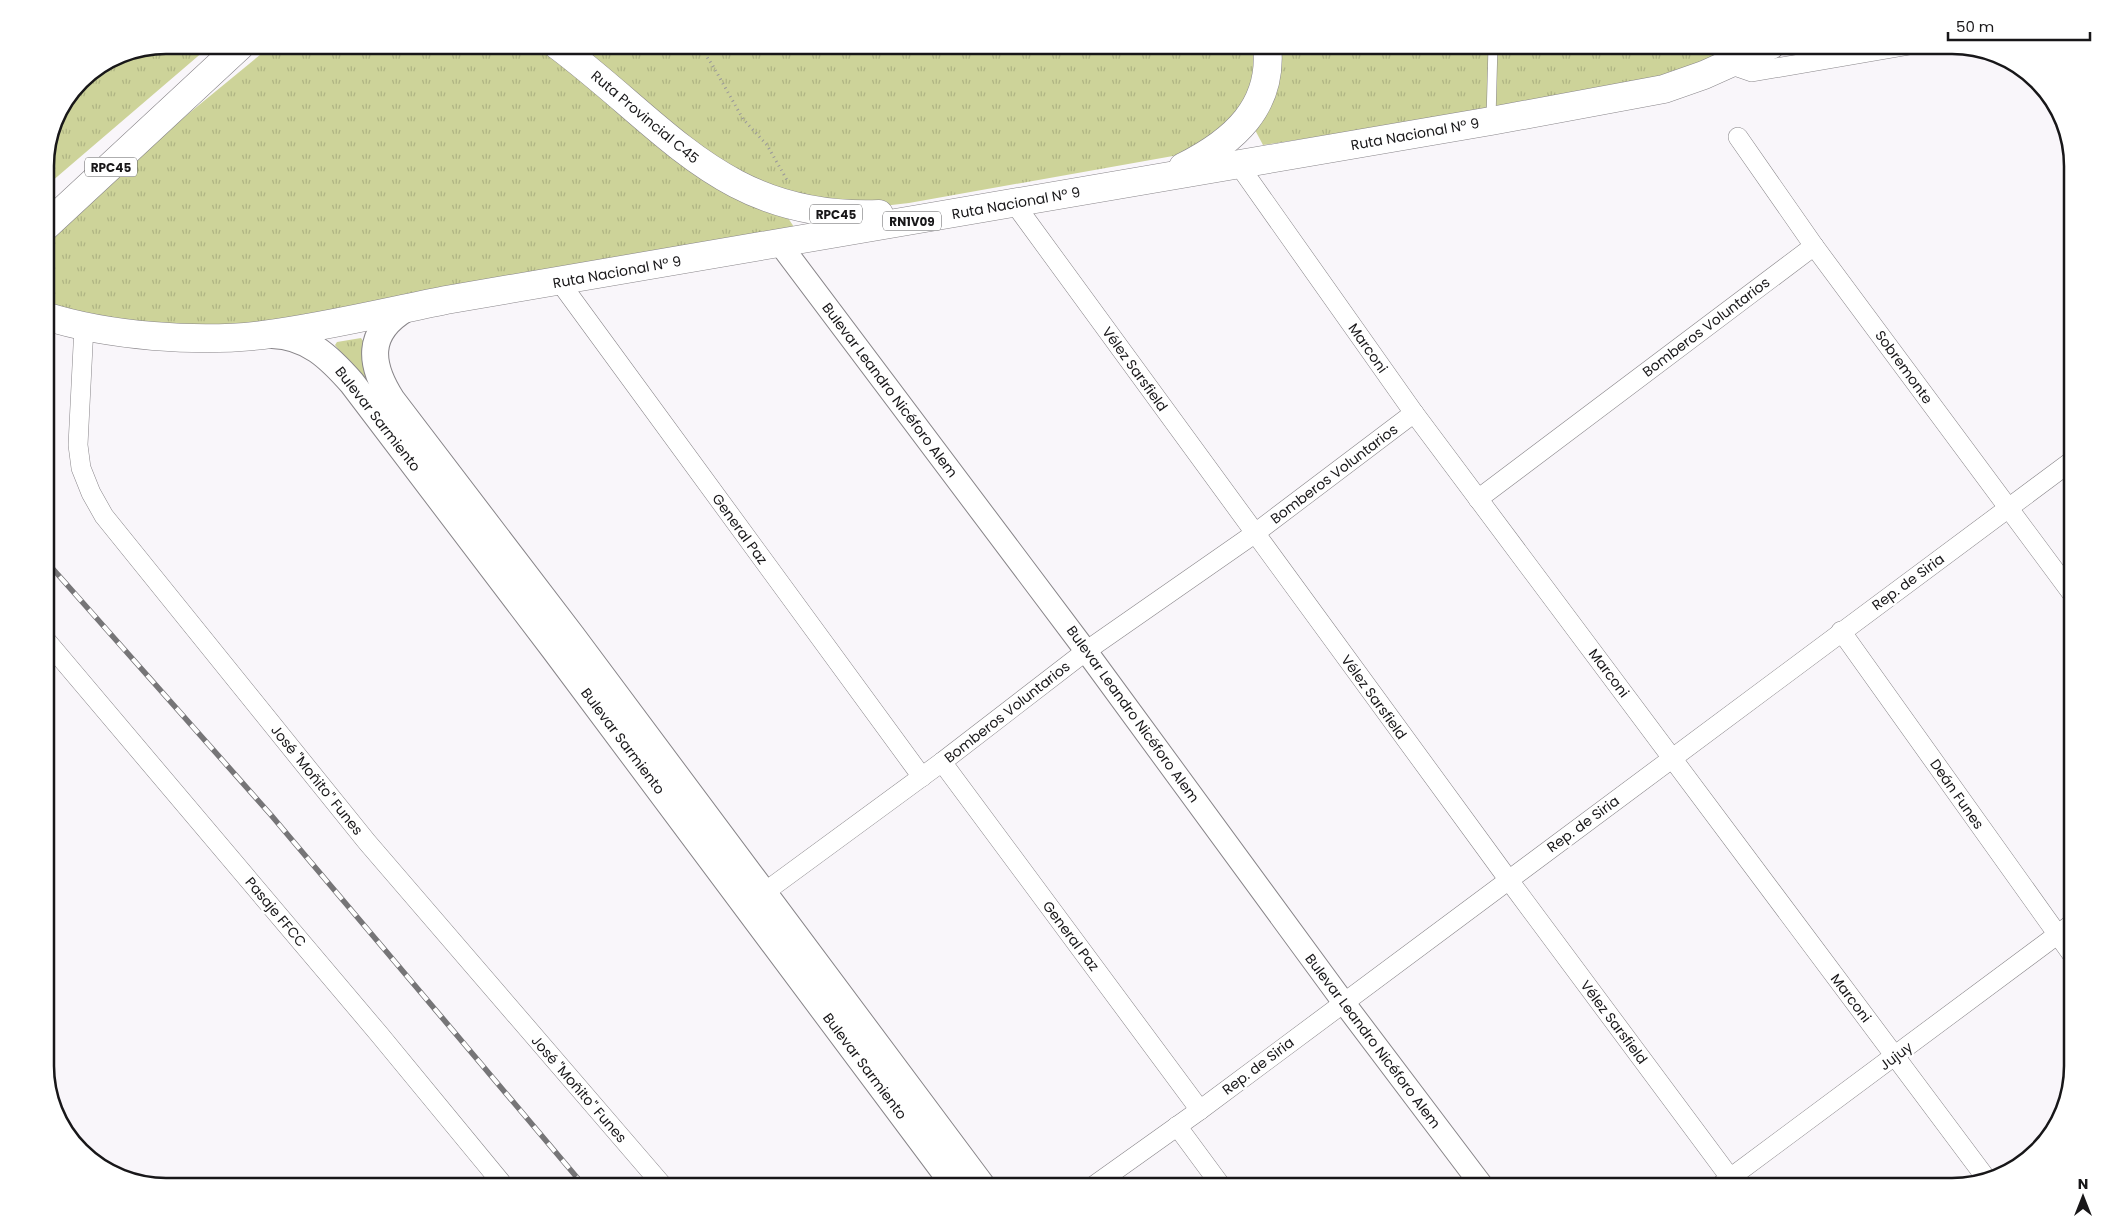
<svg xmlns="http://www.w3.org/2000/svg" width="2118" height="1232" font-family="Poppins,sans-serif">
<defs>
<pattern id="grass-tufts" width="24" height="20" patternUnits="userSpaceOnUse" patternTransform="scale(1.25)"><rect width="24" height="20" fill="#cdd399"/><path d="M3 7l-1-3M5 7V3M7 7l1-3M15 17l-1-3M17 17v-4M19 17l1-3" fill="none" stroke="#afb483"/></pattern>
</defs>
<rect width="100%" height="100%" fill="#f9f6fa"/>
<g fill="url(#grass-tufts)">
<polygon points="166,45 211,45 51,182 45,190 45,159 54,120 81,80 120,54"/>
<polygon points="272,45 537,45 786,215 796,230 327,313 234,326 140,323 45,305 45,244 71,210"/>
<polygon points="575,45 1253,45 1255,58 1254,77 1239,113 1196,148 1173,156 909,203 883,206 829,206 731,172"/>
<polygon points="1277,45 1744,45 1709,62 1593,95 1263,145 1254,128"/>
<polygon points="361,338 363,341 362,358 371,385 367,386 335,345 337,342"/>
</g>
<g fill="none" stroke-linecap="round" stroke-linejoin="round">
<g stroke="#888589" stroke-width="10">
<polyline id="service" points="1491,119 1493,45"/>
</g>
<g stroke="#888589" stroke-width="20">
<g id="minor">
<polyline points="1729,64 1752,72 1910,45"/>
<polyline points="1738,137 1814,246 2073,595"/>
<polyline points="1238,164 1414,413 1986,1178"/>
<polyline points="1014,203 1508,879 1737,1187"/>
<polyline points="559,281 922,777"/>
<polyline points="84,326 78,445 81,468 91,493 104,516 367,842 664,1187"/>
<polyline points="1478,499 1814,246"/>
<polyline points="1841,631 2073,956"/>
<polyline points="45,639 379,1034 505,1187"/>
<polyline points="942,762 1200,1110"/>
<polyline points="754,900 942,762 1086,651 1254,534 1414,413"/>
<polyline points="1177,1126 1222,1187"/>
<polyline points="1092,1187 1200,1110 2073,460"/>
<polyline points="1718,1187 2073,923"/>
</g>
</g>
<g stroke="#888589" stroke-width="24">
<polyline id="tertiary" points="780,244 1086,651 1344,1003 1483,1187"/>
</g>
<g stroke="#888589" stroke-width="28">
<g id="secondary">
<path d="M405,309C366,333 369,364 392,400L572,636L983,1187"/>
<path d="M272,335C308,336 330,358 352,383L554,649L956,1187"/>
</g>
</g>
<g stroke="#888589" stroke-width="29">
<g id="primary">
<path d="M557,45C668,128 725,220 879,214"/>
<path d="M1183,167C1233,142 1274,107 1267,45"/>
<polyline points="45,227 241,45"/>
<path d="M45,316C108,336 198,343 263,335C325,327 386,312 446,300L1491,121L1664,89L1704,75L1771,45"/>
</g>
</g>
<polyline stroke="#99979a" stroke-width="3" stroke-dasharray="1 4" stroke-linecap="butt" points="699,45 713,66 743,119 767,145 787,180"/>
<use href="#service" stroke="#fff" stroke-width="9"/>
<use href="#minor" stroke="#fff" stroke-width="19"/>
<use href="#tertiary" stroke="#fff" stroke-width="22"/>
<use href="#secondary" stroke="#fff" stroke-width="26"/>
<use href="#primary" stroke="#fff" stroke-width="28"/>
<g stroke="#767577" stroke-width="5.5">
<polyline id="rail" points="45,560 271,815 585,1187"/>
</g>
<use href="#rail" stroke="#fff" stroke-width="4" stroke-dasharray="11" stroke-linecap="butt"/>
</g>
<g text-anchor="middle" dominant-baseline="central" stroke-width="4.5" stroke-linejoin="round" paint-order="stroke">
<g fill="#fff" stroke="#5d5d5e" stroke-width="1">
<rect x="85" y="157.5" width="52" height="19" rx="4"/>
<rect x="810" y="204.5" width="52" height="19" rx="4"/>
<rect x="883" y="211.5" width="58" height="19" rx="4"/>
</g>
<g font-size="12" font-weight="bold" fill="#181719">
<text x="111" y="167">RPC45</text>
<text x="836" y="214">RPC45</text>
<text x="912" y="221">RN1V09</text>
</g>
<g font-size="14" fill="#181719" stroke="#fff">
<text transform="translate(645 117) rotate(40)">Ruta Provincial C45</text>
<text transform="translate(1415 134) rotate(-10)">Ruta Nacional Nº 9</text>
<text transform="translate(1016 203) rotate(-10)">Ruta Nacional Nº 9</text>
<text transform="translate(617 272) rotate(-10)">Ruta Nacional Nº 9</text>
<text transform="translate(1706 327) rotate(-37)">Bomberos Voluntarios</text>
<text transform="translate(1368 348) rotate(55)">Marconi</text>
<text transform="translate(1904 367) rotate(54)">Sobremonte</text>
<text transform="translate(1135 369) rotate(54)">Vélez Sarsfield</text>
<text transform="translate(890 390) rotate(53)">Bulevar Leandro Nicéforo Alem</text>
<text transform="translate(378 419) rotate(52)">Bulevar Sarmiento</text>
<text transform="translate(1334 474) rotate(-37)">Bomberos Voluntarios</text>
<text transform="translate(740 529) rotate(54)">General Paz</text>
<text transform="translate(1908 582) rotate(-36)">Rep. de Siria</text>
<text transform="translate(1609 673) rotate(53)">Marconi</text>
<text transform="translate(1374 697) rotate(54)">Vélez Sarsfield</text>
<text transform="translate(1007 712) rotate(-38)">Bomberos Voluntarios</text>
<text transform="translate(1133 714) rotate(54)">Bulevar Leandro Nicéforo Alem</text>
<text transform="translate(623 741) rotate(53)">Bulevar Sarmiento</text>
<text transform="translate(317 780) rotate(51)">José "Moñito" Funes</text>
<text transform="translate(1957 794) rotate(55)">Deán Funes</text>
<text transform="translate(1583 824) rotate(-36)">Rep. de Siria</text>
<text transform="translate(276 912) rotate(50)">Pasaje FFCC</text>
<text transform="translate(1071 936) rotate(53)">General Paz</text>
<text transform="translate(1851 998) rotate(53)">Marconi</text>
<text transform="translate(1614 1022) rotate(53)">Vélez Sarsfield</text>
<text transform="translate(1373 1041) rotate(53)">Bulevar Leandro Nicéforo Alem</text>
<text transform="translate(1896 1056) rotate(-37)">Jujuy</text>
<text transform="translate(865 1066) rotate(53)">Bulevar Sarmiento</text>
<text transform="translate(1258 1066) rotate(-37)">Rep. de Siria</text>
<text transform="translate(579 1089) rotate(49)">José "Moñito" Funes</text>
</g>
</g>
<path d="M0 0H2118V1232H0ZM166 54H1952A112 112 0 0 1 2064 166V1066A112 112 0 0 1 1952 1178H166A112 112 0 0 1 54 1066V166A112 112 0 0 1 166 54Z" fill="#fff" fill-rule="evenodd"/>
<path fill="none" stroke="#181719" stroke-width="2.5" d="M166 54H1952A112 112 0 0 1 2064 166V1066A112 112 0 0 1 1952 1178H166A112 112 0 0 1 54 1066V166A112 112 0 0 1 166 54Z"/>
<g transform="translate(2083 1197)" stroke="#ffffff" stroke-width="4" paint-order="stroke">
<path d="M0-4L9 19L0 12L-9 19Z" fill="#181719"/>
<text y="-8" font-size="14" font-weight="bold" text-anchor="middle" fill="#181719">N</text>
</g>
<path d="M1948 32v8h142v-8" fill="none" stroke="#181719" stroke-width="2.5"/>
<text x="1956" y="32" font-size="15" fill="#181719" stroke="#ffffff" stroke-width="4" paint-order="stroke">50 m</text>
</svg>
